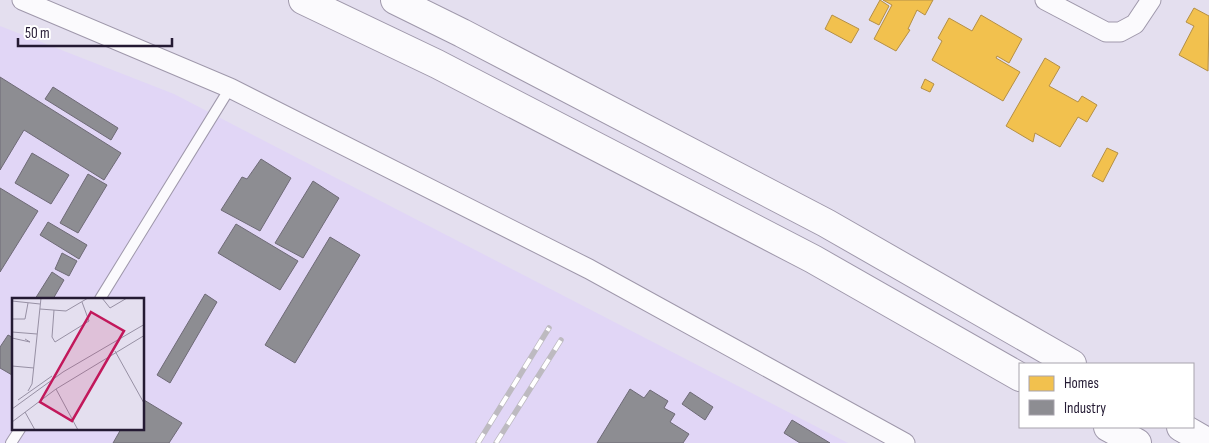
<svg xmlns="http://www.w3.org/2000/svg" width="1209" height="443" font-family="'Sofia Sans Condensed',sans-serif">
<rect width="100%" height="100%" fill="#e4dfef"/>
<path fill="#e1d6f6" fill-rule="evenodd" d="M0,26L174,94L848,443H0ZM14,299H144V429H14Z"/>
<g fill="#f2c14e" stroke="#b48f46">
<polygon points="880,0 889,6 879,25 869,20"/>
<polygon points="883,0 933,0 925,15 917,10 908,29 910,30 896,51 874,39 892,5"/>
<polygon points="1194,8 1209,16 1208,71 1179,55 1194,26 1186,22"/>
<polygon points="832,15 859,29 851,43 825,29"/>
<polygon points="981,15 1022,39 1009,63 997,56 996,58 1020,72 1003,101 932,60 942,41 938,38 949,18 972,31"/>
<polygon points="1045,58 1060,67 1049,86 1078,102 1082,96 1097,105 1087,122 1078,117 1060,147 1035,133 1033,142 1006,126"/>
<polygon points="925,79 934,84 930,92 921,88"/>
<polygon points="1107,148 1118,153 1103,182 1092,176"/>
</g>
<g fill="#8d8d92" stroke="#6e6a76">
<polygon points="0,77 121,153 104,180 24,130 0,170"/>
<polygon points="53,87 118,128 111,140 45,99"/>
<polygon points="32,153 69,175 51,204 15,183"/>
<polygon points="261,159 291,178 260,231 221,210 242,177 247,179"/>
<polygon points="88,174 107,185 78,233 60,223"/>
<polygon points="313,181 339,198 303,258 275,243"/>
<polygon points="0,188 38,211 0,272"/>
<polygon points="48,222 87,245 79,259 40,235"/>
<polygon points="236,224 298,261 280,290 218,253"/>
<polygon points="330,237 360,255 295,363 265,345"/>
<polygon points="62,253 77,261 69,276 55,269"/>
<polygon points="52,272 64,280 53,299 35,299"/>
<polygon points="205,294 217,302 170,383 157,375"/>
<polygon points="8,335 14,338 14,371 12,375 0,368 0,347"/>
<polygon points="630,389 644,398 650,390 668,401 664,408 675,414 670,422 689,434 683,443 597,443"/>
<polygon points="690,392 713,407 705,420 682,404"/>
<polygon points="144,400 182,423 169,443 113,443 121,429 144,429"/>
<polygon points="792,420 830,443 800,443 784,433"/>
</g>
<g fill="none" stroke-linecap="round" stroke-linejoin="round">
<g stroke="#9f98ab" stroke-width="12">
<g id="service">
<polyline points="100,299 230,88"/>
<polyline points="11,443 20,429"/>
</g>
</g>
<g stroke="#9f98ab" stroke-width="21">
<g id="minor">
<polyline points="22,0 230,88 589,269 905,443"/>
<polyline points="1045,0 1106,32 1120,32 1135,24 1151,0"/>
</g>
</g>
<g stroke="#9f98ab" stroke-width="30">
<g id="trunk">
<polyline points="303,0 437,64 813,259 1020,377"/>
<polyline points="395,0 462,33 826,223 1072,364"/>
<polyline points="1108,427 1137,443"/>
<polyline points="1181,427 1209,443"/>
</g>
</g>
<use href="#service" stroke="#fbfafd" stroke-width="10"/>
<use href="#minor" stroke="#fbfafd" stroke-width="19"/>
<use href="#trunk" stroke="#fbfafd" stroke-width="28"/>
<g stroke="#bdbac0" stroke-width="5.5">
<g id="rail">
<polyline points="478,443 549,328"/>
<polyline points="496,443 561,340"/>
</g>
</g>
<use href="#rail" stroke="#fff" stroke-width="4" stroke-dasharray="11" stroke-linecap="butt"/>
</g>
<g transform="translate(12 298)">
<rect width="132" height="132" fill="#e4dfef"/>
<path fill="none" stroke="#9790a4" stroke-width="1" d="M90,0L98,10L115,0M0,3L28,6M28,11L54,13L76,0M42,12L40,39L43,44L77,23L70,4M0,21H13L16,5M0,34L25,36M0,40L18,44L13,41M103,53L133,107M0,68L22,70M44,91L66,132M16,93L20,86L29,0M6,102L40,78M0,111L51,74L133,26M13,114L23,132M0,124L44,91L133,37"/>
<path fill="#c2185b" fill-opacity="0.15" stroke="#c2185b" stroke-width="2.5" d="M79,14L112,33L60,123L28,104Z"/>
<rect width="132" height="132" fill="none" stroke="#241a33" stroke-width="2.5"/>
</g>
<rect x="1019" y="363" width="175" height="65" fill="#ffffff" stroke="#a7a3ad"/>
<rect x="1029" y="376" width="25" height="15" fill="#f2c14e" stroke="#a7a3ad"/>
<text x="1064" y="388" font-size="15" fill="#241a33">Homes</text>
<rect x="1029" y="400" width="25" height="15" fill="#8d8d92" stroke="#a7a3ad"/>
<text x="1064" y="413" font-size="15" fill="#241a33">Industry</text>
<path d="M18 38v8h154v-8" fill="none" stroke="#241a33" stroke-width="2.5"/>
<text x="25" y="38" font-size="15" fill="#241a33" stroke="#ffffff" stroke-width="4" paint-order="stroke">50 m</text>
</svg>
